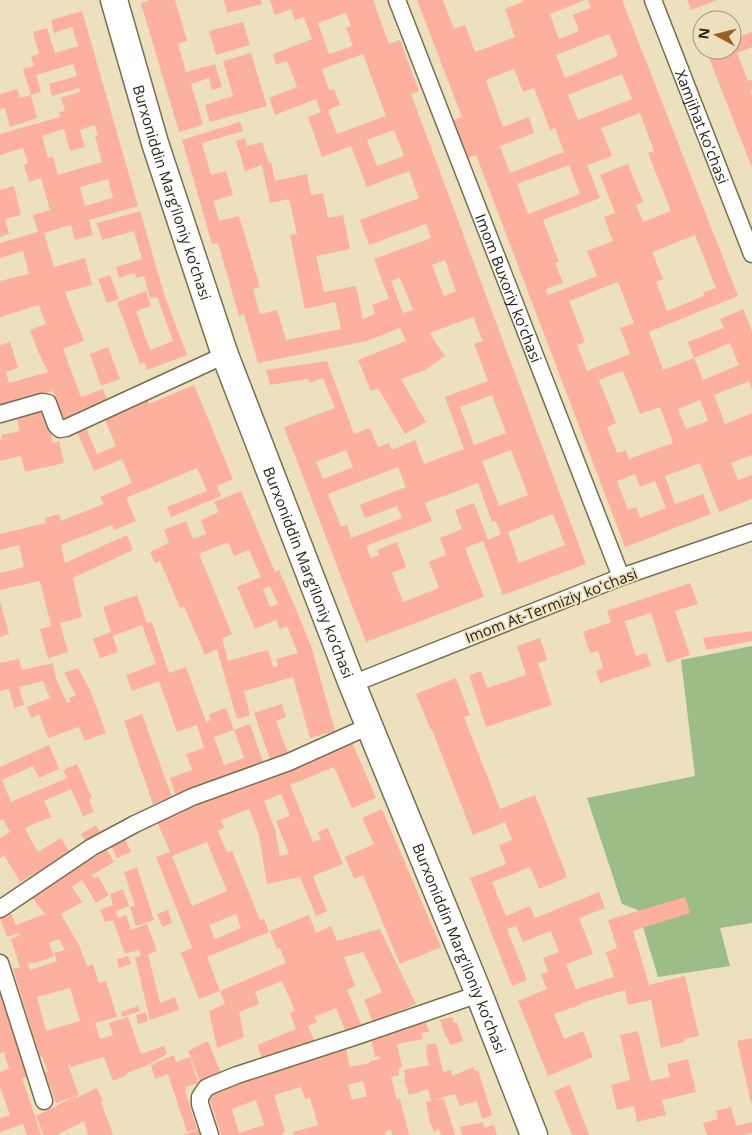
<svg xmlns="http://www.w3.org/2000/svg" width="752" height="1135" font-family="'Open Sans',sans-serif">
<rect width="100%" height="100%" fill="#ede0be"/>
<polygon fill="#9cbd86" points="752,646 752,923 720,928 730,966 658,977 638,910 622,904 587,798 695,776 681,660"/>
<g fill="#fdb09e" fill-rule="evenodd">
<polygon points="150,0 175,0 187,41 178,44 186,72 215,64 222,87 212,90 209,78 191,84 203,125 179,132 141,3"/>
<polygon points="224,0 261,0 262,4 227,13"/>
<path d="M270,0H373L389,44L400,40L419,91L411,94L586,564L503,595L483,541L465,548L484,597L366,642L284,427L335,408L323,378L310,383L308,379L270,385L266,370L327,361L354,434L370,428L378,447L389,443L392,450L415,440L424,464L464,449L445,397L488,381L474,344L483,341L473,317L429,333L445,356L425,370L401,379L426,422L405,434L378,388L371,391L358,360L406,341L400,328L367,341L258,363L244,314L239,316L218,243L212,244L182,140L240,122L243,131L202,143L211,175L226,171L233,195L213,201L219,221L239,216L260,287L253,289L260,314L277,310L286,340L341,329L335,302L305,309L290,235L297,234L289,199L270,203L262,165L245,171L236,141L245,138L247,146L262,142L269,163L271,162L275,181L307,174L311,195L323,193L328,218L343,215L350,249L316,256L324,292L356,286L363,319L375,314L372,305L389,299L374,259L431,238L426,224L369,245L360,220L419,198L409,171L367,187L351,146L322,157L308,117L321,112L316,99L275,115L269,98L297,87L287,61L276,65L273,54L312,39L304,17L295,20L291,9L275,15ZM346,13L351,26L346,28L353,46L329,54L318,23ZM363,54L386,116L337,134L328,110L340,105L334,89L329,90L322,69ZM394,130L404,156L377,166L367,140ZM445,260L456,291L444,296L432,265ZM400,278L413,310L403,313L391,281ZM492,395L506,433L474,445L460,407ZM346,450L353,467L323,479L316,462ZM511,450L528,495L499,506L482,461ZM398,467L406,487L360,505L365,518L397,506L402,518L351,538L347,525L341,527L328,494ZM478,483L492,522L496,521L501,534L488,540L474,503L455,510L462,529L440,538L446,555L429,562L439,588L403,602L392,573L406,567L397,542L377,550L379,555L371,558L366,546L432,521L425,503ZM553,514L565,545L519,563L508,532Z"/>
<path d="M417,0H443L454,29L465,25L475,52L515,37L505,9L523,2L522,0H585L550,14L559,39L579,31L573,15L591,8L588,0H622L738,296L649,332L663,370L694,358L703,380L739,365L730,343L694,358L688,342L724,328L720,319L743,309L752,331V389L749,381L714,395L725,424L752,413V455L731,463L738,480L752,475V499L719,512L700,463L665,476L675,504L703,494L711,514L625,547L476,155L463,160L449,122L462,117ZM609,34L618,56L565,78L556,55ZM514,69L523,92L534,88L550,130L555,128L564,152L510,173L500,146L534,133L529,117L503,127L486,80ZM622,74L632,99L578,120L568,95ZM640,113L654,151L648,153L671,211L643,222L636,205L643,202L628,164L600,175L615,213L604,217L613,241L587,251L597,276L548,295L546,289L563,283L555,263L559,262L543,220L600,198L587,165L612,156L601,128ZM569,165L580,194L528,214L517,184ZM695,235L716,288L703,293L704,296L667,311L656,282L663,279L652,252ZM618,282L634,323L620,328L630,354L587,371L577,345L585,342L569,301ZM623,371L640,414L660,407L673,443L629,459L626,450L617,453L607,427L616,423L599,380ZM700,400L708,421L686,429L678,409ZM635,474L640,487L655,481L666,508L640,518L636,507L628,510L617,481Z"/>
<polygon points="687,0 717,0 691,10"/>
<path d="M82,11L138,206L89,220L93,235L75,240L71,225L44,233L54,267L85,258L92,285L65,292L84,341L63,349L81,397L103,389L108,402L63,419L53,391L0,406V345L10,342L18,368L6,372L9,383L48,372L39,354L30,330L46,324L39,305L0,317V281L29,274L23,251L0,258V243L38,232L33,215L50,210L41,178L29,182L24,165L28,163L23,148L0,155V134L60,117L59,112L65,111L61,98L80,92L79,88L52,96L49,84L77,76L73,64L36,75L41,92L31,95L23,69L34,66L31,57L39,54L33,32L47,28L55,53L78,46L72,27L54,33L51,20ZM95,125L98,135L95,136L102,162L58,175L53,157L48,158L42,136L64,129L70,151L85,147L80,130ZM108,179L113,198L85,206L80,187Z"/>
<polygon points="726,13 729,20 708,20"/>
<polygon points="243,22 250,45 216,55 209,31"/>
<polygon points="702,22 702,39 696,24"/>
<polygon points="732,28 736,38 752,32 752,47 737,53 748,81 752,80 752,89 750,90 752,96 752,168 706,50 732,50"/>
<polygon points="251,53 267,106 210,122 205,105 233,96 223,61"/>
<polygon points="17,89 20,98 31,95 37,118 10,127 5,108 0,109 0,94"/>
<polygon points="14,186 21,215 5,219 9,234 0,237 0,190"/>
<polygon points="140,211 164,294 187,355 147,370 144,362 140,364 117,302 146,291 151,306 136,311 150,350 173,341 157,297 150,298 144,276 136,278 135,273 119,278 116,267 142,259 134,231 102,240 97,223"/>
<polygon points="110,275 119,299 107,303 98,279"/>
<polygon points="108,347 120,379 101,386 90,354"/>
<polygon points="194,385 233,479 217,486 221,496 171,517 167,507 207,491 197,468 126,498 136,521 114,530 112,525 61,545 65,563 127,535 133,550 73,578 82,617 60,623 68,652 48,658 40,629 51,626 40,581 0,590 0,573 24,567 19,545 0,550 0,534 46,523 45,518 59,514 61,521 104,504 100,497 132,483 122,459 94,471 75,427 84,423 97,454 116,446 103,415 146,397 149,404"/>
<polygon points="44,405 53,443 59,441 64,463 25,472 21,456 0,461 0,440 2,440 1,435 20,431 15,412"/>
<path d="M241,491L275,572L279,570L301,621L312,649L335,731L310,738L293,677L244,691L250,715L237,719L217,649L205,655L184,606L180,608L160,561L155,563L150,552L169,543L164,530L186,521L193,539L206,534L201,520L219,512L214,502ZM228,542L234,556L249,550L261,577L237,587L255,629L276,620L280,629L287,626L298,653L276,659L278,666L273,667L268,650L228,661L222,638L232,634L199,554ZM270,586L278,604L270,607L263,589Z"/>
<polygon points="690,583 698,604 675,611 690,655 667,663 651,613 625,621 636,656 646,653 651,666 600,683 596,671 603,668 598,651 590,653 583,632 611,622 607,611"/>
<path d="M137,595L147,623L152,622L169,673L186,667L206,722L211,720L209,714L226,708L234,730L250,724L264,765L176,796L170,778L192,770L186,754L204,748L197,725L177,732L159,681L132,691L126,675L156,664L142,625L113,636L118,652L100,658L93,639L111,632L103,607ZM234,730L244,758L224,765L214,737Z"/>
<polygon points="0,601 9,634 0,637"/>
<polygon points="752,631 752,641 706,650 703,638"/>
<polygon points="540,638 547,660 538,663 552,705 486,727 469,675 481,671 487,688 526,675 517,646"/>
<polygon points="19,659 22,670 53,663 56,678 67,703 70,702 69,698 76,695 64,673 78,668 90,690 106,733 85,741 79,727 48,738 39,714 31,718 27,707 50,698 43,681 19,687 24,705 14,708 9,689 0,691 0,663"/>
<polygon points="456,678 470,715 464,717 500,809 535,795 567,877 539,889 530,867 492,882 506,916 530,906 535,918 599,892 605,908 579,918 593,954 566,964 576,989 614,977 606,952 617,948 608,920 685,897 690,913 633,931 649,985 685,976 699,1036 684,1039 684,1042 661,1048 651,1000 628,1005 625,990 581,1003 582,1004 554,1014 564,1039 583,1031 593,1057 548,1076 518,1001 547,989 541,974 548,972 543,958 559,952 551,931 523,942 516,926 507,929 527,980 512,986 470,878 506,864 499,845 512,840 505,822 473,835 432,730 431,730 416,694"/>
<polygon points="282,704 286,717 276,721 289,756 271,762 254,713"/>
<polygon points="142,714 172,797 153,804 124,721"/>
<path d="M352,742L376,798L352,808L334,767L290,785L313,842L321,839L318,832L328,828L343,864L313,876L327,911L316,916L300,877L267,884L259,835L249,809L221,820L224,828L218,831L227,852L232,851L260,920L264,919L269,932L207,957L220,991L286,963L280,948L277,949L270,931L309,915L316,933L331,926L337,941L380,929L416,1004L373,1022L364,1000L382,992L363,952L344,957L355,986L347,990L362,1026L346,1032L336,1008L314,1017L317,1022L308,1026L315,1043L304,1048L303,1044L263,1061L257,1045L296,1029L290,1013L295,1011L282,981L255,992L259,1004L239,1012L244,1037L217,1048L209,1011L225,1004L220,991L199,999L181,953L192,948L156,857L170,852L157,821ZM281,794L290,816L276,821L289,854L280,856L275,829L264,801ZM207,842L227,891L192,906L172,856ZM236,914L241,928L215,939L209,925Z"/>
<polygon points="49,745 59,769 39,778 33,766 2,780 11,802 67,778 63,770 77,764 92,798 89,800 94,812 83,816 71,789 44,801 51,817 25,828 31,840 38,852 61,838 70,853 20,882 4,855 0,858 0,838 10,832 3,819 0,821 0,767"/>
<polygon points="382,809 441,947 400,964 363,875 354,879 345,857 374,844 362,818"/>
<polygon points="96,825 100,832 85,841 81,834"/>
<polygon points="125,839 131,852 117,858 111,846"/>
<path d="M107,850L114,862L92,875L94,878L98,876L109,895L96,903L82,880L72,887L82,902L61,914L79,945L87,966L93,964L99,983L106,981L117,1017L95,1023L100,1039L113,1035L109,1023L128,1017L141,1054L164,1046L167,1054L146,1066L127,1073V1075L113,1081L104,1057L71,1067L70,1064L68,1065L79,1095L56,1103L45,1073L48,1072L42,1056L40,1057L13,969L20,967L11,939L20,935L19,933L7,937L0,918L11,913L16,925L45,914L32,897L74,868L75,869ZM59,939L65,950L54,953L57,961L30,970L28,964L33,962V964L54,956L49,943ZM70,988L80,1021L46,1031L37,997Z"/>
<polygon points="137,868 154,920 136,926 130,907 135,906 124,872"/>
<polygon points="123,889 129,906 116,911 118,918 126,915 131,930 147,924 157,951 148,954 160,1003 175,997 179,1010 150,1020 135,957 141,956 139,950 125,954 113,920 105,922 100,910 113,905 110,894"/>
<polygon points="168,910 172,923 162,927 157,914"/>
<polygon points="128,956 131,964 119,968 117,959"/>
<polygon points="0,983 27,1077 22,1078 41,1135 27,1135 23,1124 0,1132 0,1118 10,1115 0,1087 0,1072 9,1069 4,1052 0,1053"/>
<polygon points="138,1006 140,1011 122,1017 121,1012"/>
<polygon points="146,1012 148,1021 138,1024 136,1015"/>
<polygon points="452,1017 454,1023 457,1022 463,1041 450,1045 448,1038 446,1038 440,1020"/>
<path d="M426,1022L429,1032L421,1033L423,1039L397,1044L402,1067L398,1068L399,1075L391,1077L397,1100L400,1099L409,1135H392L391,1130L385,1132L386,1135H294L293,1132L318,1125L310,1098L305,1099L301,1087L274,1095L285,1132L282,1133L283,1135H221L208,1093L345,1044L350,1067L370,1063V1061L380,1059L379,1056L375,1057L371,1037L382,1032ZM363,1081L367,1096L352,1100L348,1085ZM256,1100L264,1125L239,1133L232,1109Z"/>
<polygon points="638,1031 650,1081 670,1077 667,1064 688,1059 696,1092 662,1100 666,1115 637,1122 634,1106 617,1110 611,1085 630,1080 620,1035"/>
<polygon points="752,1038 752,1103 751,1103 737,1041"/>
<polygon points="208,1041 222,1076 202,1086 188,1051"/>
<polygon points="436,1043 443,1072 451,1070 452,1076 473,1067 475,1071 478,1070 492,1115 482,1119 477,1101 460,1106 455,1094 434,1100 444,1099 455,1135 441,1135 439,1129 434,1132 431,1124 430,1124 426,1102 431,1101 428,1089 409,1095 404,1079 405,1079 404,1070 429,1065 426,1053 427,1052 426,1045"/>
<polygon points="174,1055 176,1062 190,1057 198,1083 186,1087 187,1089 185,1090 197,1129 187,1132 168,1074 155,1079 151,1065"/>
<polygon points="570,1085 589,1135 572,1135 554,1091"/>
<polygon points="97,1088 103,1101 101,1102 113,1135 88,1135 84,1121 57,1135 44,1135 36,1116 76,1096 76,1098"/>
<polygon points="731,1107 736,1126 752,1122 752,1133 744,1135 707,1135 703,1123 718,1119 716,1111"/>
<polygon points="483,1122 484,1128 494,1125 497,1135 462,1135 460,1127"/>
<polygon points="203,1128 205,1135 183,1135"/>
</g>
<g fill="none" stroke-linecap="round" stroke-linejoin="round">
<g stroke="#796e4e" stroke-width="19">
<g id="street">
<path id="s1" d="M397,0L621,577"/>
<path id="s2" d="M653,0L752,254"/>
<polyline points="0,414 42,402 48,403 56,425 60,429 66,428 225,355"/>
<polyline points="352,684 621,577 752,532"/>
<polyline points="0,909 92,847 135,824 192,797 289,762 369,726"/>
<polyline points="0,963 44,1101"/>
<polyline points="210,1135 200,1104 200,1097 206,1088 212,1085 237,1075 357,1036 479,994"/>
</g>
</g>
<g stroke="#796e4e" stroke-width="29">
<g id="primary">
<path id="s3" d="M114,0L155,143L225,355L352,684L479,994L534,1135"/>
</g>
</g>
<use href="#street" stroke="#fff" stroke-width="16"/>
<use href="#primary" stroke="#fff" stroke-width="26"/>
</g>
<g text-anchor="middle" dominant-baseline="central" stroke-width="4" stroke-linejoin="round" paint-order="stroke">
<g font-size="15" fill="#2a2518" stroke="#ede0be">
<text stroke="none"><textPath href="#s2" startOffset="136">Xamjihat ko'chasi</textPath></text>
<text stroke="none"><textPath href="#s3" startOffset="201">Burxoniddin Marg’iloniy ko’chasi</textPath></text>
<text stroke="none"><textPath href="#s1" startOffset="309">Imom Buxoriy ko'chasi</textPath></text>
<text stroke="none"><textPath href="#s3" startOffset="605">Burxoniddin Marg’iloniy ko’chasi</textPath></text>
<text transform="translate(551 605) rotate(-21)">Imom At-Termiziy koʻchasi</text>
<text stroke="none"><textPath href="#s3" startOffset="1010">Burxoniddin Marg’iloniy ko’chasi</textPath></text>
</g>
</g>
<g transform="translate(717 35) rotate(277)"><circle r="24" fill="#ede0be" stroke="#9f957c"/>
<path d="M0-4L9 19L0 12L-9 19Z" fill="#9b5f22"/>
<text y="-8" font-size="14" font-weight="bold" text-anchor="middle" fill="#2a2518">N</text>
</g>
</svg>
